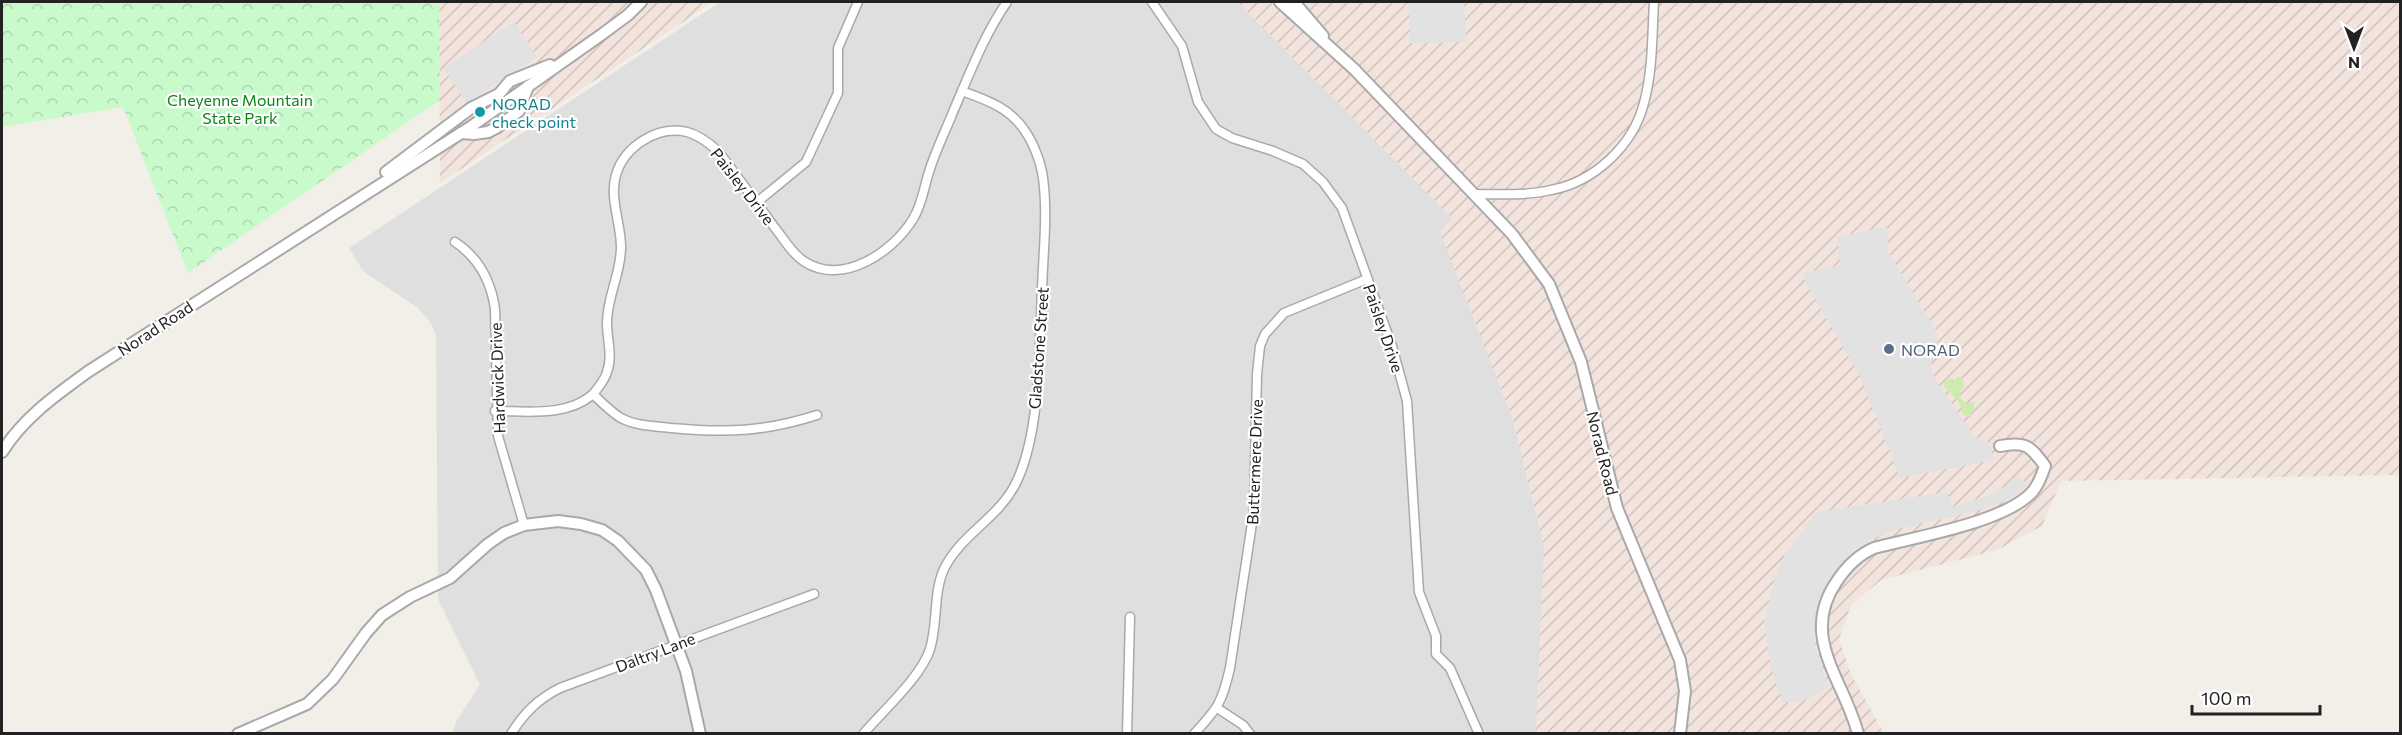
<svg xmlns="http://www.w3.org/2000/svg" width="2402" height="735" font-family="Commissioner,sans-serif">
<defs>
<pattern id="military-furrows" width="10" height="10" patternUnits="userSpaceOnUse" patternTransform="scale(1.5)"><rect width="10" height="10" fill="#f3e3dd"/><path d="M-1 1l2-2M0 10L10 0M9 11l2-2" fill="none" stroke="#d0c2bd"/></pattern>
<pattern id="park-crowns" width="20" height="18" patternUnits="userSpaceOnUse" patternTransform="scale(1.5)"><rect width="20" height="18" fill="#c8facc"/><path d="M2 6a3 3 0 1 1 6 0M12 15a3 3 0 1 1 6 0" fill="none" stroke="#acd6af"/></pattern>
</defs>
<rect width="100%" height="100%" fill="#f2efe9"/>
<polygon fill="#e0dfdf" points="720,2 1238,2 1452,218 1513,420 1544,546 1548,623 1537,729 1538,733 452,733 457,720 480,685 438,599 436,335 430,322 418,308 363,271 349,248"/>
<g fill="url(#military-furrows)">
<polygon points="439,2 713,2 440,183"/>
<polygon points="1238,2 2400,2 2400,475 2061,481 2042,526 1997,550 1881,580 1851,605 1839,639 1851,674 1882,730 1882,733 1538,733 1536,729 1544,546 1513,420 1440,232 1452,218"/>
</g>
<polygon fill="#cdebb0" points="1957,377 1962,377 1964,385 1960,393 1961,399 1967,403 1976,402 1973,405 1975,410 1971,411 1972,417 1963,415 1958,401 1944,386 1944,381 1952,378 1955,381"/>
<polygon fill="url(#park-crowns)" points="2,2 439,2 440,100 188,273 123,107 2,127"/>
<g fill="#e2e2e2">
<polygon points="1409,2 1464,2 1466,42 1410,43"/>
<polygon points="514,22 537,57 467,103 443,68"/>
<polygon points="1887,226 1888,252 1937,332 1937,345 1930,368 1935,379 1974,436 1988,442 1994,460 1900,478 1861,378 1806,283 1803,273 1840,265 1837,237"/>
<polygon points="2017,475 2027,485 2020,493 2005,501 1977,511 1898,529 1869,540 1850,552 1826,585 1819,600 1816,614 1814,637 1816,649 1829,687 1801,702 1783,702 1771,669 1764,622 1775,577 1784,556 1816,512 1947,492 1953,507 1994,493 2005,486"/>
</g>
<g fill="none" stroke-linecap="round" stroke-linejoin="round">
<g stroke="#a9a9a9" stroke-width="11">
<g id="minor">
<polyline points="1152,2 1182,46 1198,102 1216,129 1232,138 1273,151 1303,164 1323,182 1342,208 1392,346 1407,401 1419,592 1436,636 1436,654 1450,668 1479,734"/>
<path d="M1473,194C1498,194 1526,196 1551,190C1594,182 1633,146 1644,103C1653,70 1652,35 1654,2"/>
<polyline points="756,203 806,162 838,93 838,48 858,2"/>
<path d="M455,242C479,258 491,281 495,309L498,436L524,525"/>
<path d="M593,394C601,402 611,412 621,418C636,426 654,426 671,428C726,433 764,432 817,415"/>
<path d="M495,411C527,411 566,417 592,395C597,390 605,379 607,372C613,356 607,340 607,323C607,296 621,274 621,247C621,223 609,198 616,175C624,147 657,125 687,132C699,135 709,143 718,151C737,176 756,202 775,228C784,239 792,254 805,262C843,286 893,252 913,219C922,205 924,187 929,172C935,152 945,132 953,112C969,75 984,35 1007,2"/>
<polyline points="1217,708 1243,725 1250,734"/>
<path d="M511,734C524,713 538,699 560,688L814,594"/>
<path d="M863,734C882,712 922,676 930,649C938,624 933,593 944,569C961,534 999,518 1016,483C1041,432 1039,347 1042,291C1043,253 1048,215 1043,178C1041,163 1034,144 1025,131C1010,108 987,100 962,91"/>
<polyline points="1127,734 1130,617"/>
<path d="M1194,734C1218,708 1222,703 1230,668L1254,510L1257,374L1260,346L1265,334L1284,313L1367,279"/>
</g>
</g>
<g stroke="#a9a9a9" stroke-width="14">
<g id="tertiary">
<polyline points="1280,2 1354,69 1512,234 1549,284 1581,362 1617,508 1680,660 1685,691 1680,734"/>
<polyline points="1294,2 1323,36"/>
<polyline points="461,133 474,134 488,132 496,128 519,111 528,86"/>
<polyline points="386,172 471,108 499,94 510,81 550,65"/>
<path d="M2,452C24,417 56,395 89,371L469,128L601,35L628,15L641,2"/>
<polyline points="238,734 307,704 333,679 366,633 382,615 410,597 450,578 488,544 504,533 524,525 558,521 581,524 602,530 618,541 646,570 656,590 686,671 700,734"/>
<path d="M1858,734C1845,681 1798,637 1837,581C1847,566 1858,555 1874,548C1915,537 2007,522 2033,491C2039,484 2042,475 2045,466C2030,446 2026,441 2000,446"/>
</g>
</g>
<use href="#minor" stroke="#fff" stroke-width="8"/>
<use href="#tertiary" stroke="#fff" stroke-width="10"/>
</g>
<circle fill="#0f9aa8" stroke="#fff" stroke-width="2" cx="480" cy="112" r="6"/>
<circle fill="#5c6f8a" stroke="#fff" stroke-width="2" cx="1889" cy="349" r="6"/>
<g text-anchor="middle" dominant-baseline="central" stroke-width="4.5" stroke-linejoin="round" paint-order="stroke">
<g font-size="16" fill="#0c8416" stroke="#fff">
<text x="240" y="99">Cheyenne Mountain<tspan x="240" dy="18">State Park</tspan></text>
</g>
<g font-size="16" fill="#0d838f" stroke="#fff" text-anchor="start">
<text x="492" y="103">NORAD<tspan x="492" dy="18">check point</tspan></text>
</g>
<g font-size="16" fill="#222" stroke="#fff">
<text transform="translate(743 186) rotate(52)">Paisley Drive</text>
<text transform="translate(155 328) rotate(-33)">Norad Road</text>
<text transform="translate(1384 328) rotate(71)">Paisley Drive</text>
<text transform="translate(1038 348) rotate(-86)">Gladstone Street</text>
<text transform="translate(497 378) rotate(-92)">Hardwick Drive</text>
<text transform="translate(1603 453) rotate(76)">Norad Road</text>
<text transform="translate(1254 462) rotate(-88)">Buttermere Drive</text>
<text transform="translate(655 652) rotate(-21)">Daltry Lane</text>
</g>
<g font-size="16" fill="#4e5e75" stroke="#fff" text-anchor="start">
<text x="1901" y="349">NORAD</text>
</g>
</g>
<rect width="2402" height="735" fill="none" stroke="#222222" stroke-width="6"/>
<g transform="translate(2354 48) rotate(180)" stroke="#ffffff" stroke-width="4.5" paint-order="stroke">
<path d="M0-4.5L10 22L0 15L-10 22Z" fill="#222222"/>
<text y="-9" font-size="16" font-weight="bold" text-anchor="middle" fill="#222222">N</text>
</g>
<path d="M2192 705v9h128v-9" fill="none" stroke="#222222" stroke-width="3"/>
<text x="2201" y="705" font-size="18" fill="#222222" stroke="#ffffff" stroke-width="4.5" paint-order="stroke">100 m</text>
</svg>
